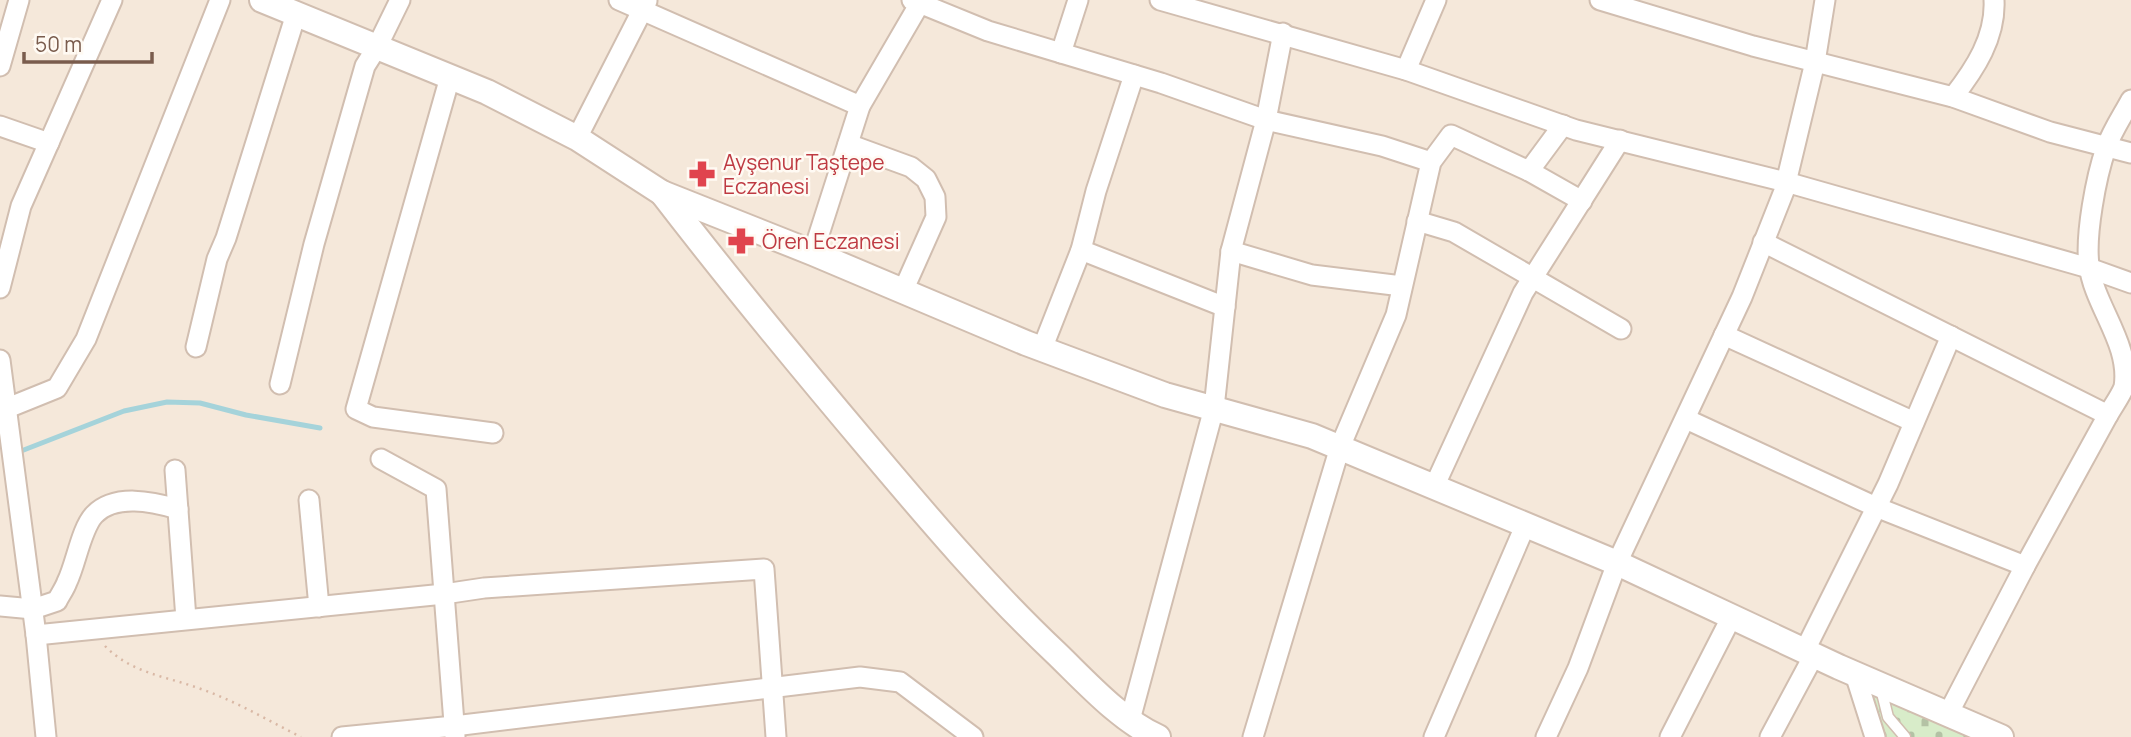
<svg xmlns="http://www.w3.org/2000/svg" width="2131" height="737" font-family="Manrope,sans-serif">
<defs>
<pattern id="cemetery-stones" width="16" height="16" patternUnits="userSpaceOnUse" patternTransform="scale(1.75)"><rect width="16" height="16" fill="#d8ecc9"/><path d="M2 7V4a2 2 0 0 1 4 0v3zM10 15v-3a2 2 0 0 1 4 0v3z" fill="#b4c2a5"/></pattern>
</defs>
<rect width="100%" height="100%" fill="#fdf6ec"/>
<rect fill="#f5e8da" x="0" y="0" width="2131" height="737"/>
<polygon fill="url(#cemetery-stones)" points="1868,688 1982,737 1881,737"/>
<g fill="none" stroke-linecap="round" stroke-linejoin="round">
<polyline stroke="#a5d3da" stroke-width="5" points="16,453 124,411 167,402 200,403 246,415 320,428"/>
<g stroke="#d1beb0" stroke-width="13">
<polyline id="service" points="1881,689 1888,717 1905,737"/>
</g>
<g stroke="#d1beb0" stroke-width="23">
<g id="minor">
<polyline points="619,0 860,106"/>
<polyline points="912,0 988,31 1161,83 1266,120 1382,146 1431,162"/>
<polyline points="1160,0 1406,70 1576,130 1786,182 2089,268 2131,283"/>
<polyline points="1600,0 1753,46 1953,97 2050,132 2131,153"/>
<polyline points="1061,53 1078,0"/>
<polyline points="0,66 19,0"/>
<polyline points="1406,70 1436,0"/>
<polyline points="450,77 356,409 373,417 493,433"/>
<path d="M1953,97C1975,69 1996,37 1994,0"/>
<polyline points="0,126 49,143"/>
<polyline points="577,138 647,1"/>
<polyline points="848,144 911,167 926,179 935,197 936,217 903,291"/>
<polyline points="1529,171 1563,125"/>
<polyline points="1417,221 1454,232 1621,329"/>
<polyline points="1763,242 2108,415 2025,566 1948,714"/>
<polyline points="1081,250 1225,307"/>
<polyline points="1231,251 1312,275 1402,286"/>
<polyline points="813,253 860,106 920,3"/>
<polyline points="0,288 21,206 112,0"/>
<polyline points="1724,335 1914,422"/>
<polyline points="196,347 217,259 226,238 296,14"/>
<polyline points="1042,349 1081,250 1096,191 1134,75"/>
<polyline points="0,360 36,635 46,737"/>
<polyline points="280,384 314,244 365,66 377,47 400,0"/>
<polyline points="5,409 57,388 86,339 220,0"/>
<path d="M2108,415C2113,406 2120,397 2124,387C2131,344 2094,306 2089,265C2085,235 2096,177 2106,148C2112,131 2123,115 2131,100"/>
<polyline points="1686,419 1876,507 2025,566"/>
<polyline points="381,459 436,489 455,736"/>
<polyline points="175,470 186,619"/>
<polyline points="1434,487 1523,293 1620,140"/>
<polyline points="309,500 319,607"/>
<path d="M0,606L33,609L57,601C60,595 65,588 67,582C76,564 81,529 94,515C115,493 153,502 178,509"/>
<polyline points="36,635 444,594 484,588 764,569 776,737"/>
<polyline points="1805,650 1888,484 1951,336"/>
<polyline points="1855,674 1875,737"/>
<polyline points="1130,720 1214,408 1231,251 1266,120 1283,33"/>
<polyline points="342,737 454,726 860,677 900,682 973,737"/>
<polyline points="1253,737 1340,447 1396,315 1431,162 1451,135 1529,171 1582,201"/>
<polyline points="1434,737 1525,526"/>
<polyline points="1546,737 1578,668 1617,563 1742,297 1784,191 1815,62 1825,0"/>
<polyline points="1670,737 1732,616"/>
<polyline points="1770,737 1814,655"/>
</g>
</g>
<g stroke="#d1beb0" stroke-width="28">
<g id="tertiary">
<polyline points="262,0 487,92 577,138 662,193 813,253 1026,343 1165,395 1312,436 1617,563 1839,667 2001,737"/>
<path d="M662,193C729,280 799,365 870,449C929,519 989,590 1056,653C1085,681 1121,721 1158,737"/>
</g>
</g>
<path stroke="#d9b8a5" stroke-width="2.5" stroke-dasharray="2 5" stroke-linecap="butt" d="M105,646C131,673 165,676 198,688C234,700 267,720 301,737"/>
<use href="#service" stroke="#fff" stroke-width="10"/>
<use href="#minor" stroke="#fff" stroke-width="19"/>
<use href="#tertiary" stroke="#fff" stroke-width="24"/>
</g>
<defs>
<g id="pharmacy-bare" transform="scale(2.1)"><path d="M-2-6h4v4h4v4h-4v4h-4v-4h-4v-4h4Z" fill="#e0444e" stroke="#fffaf3" stroke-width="2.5" paint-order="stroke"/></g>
</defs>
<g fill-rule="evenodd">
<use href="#pharmacy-bare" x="702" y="174"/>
<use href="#pharmacy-bare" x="741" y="241"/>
</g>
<g text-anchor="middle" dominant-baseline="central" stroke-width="5" stroke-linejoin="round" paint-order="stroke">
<g font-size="21" fill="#be3a42" stroke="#fffaf3" text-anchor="start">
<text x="723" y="162">Ayşenur Taştepe<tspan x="723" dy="24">Eczanesi</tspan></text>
<text x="762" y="241">Ören Eczanesi</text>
</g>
</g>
<path d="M24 52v10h128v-10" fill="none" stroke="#7a5c4d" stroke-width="3.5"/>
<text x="35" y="52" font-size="21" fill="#7a5c4d" stroke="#fffaf3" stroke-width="5" paint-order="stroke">50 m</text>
</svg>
